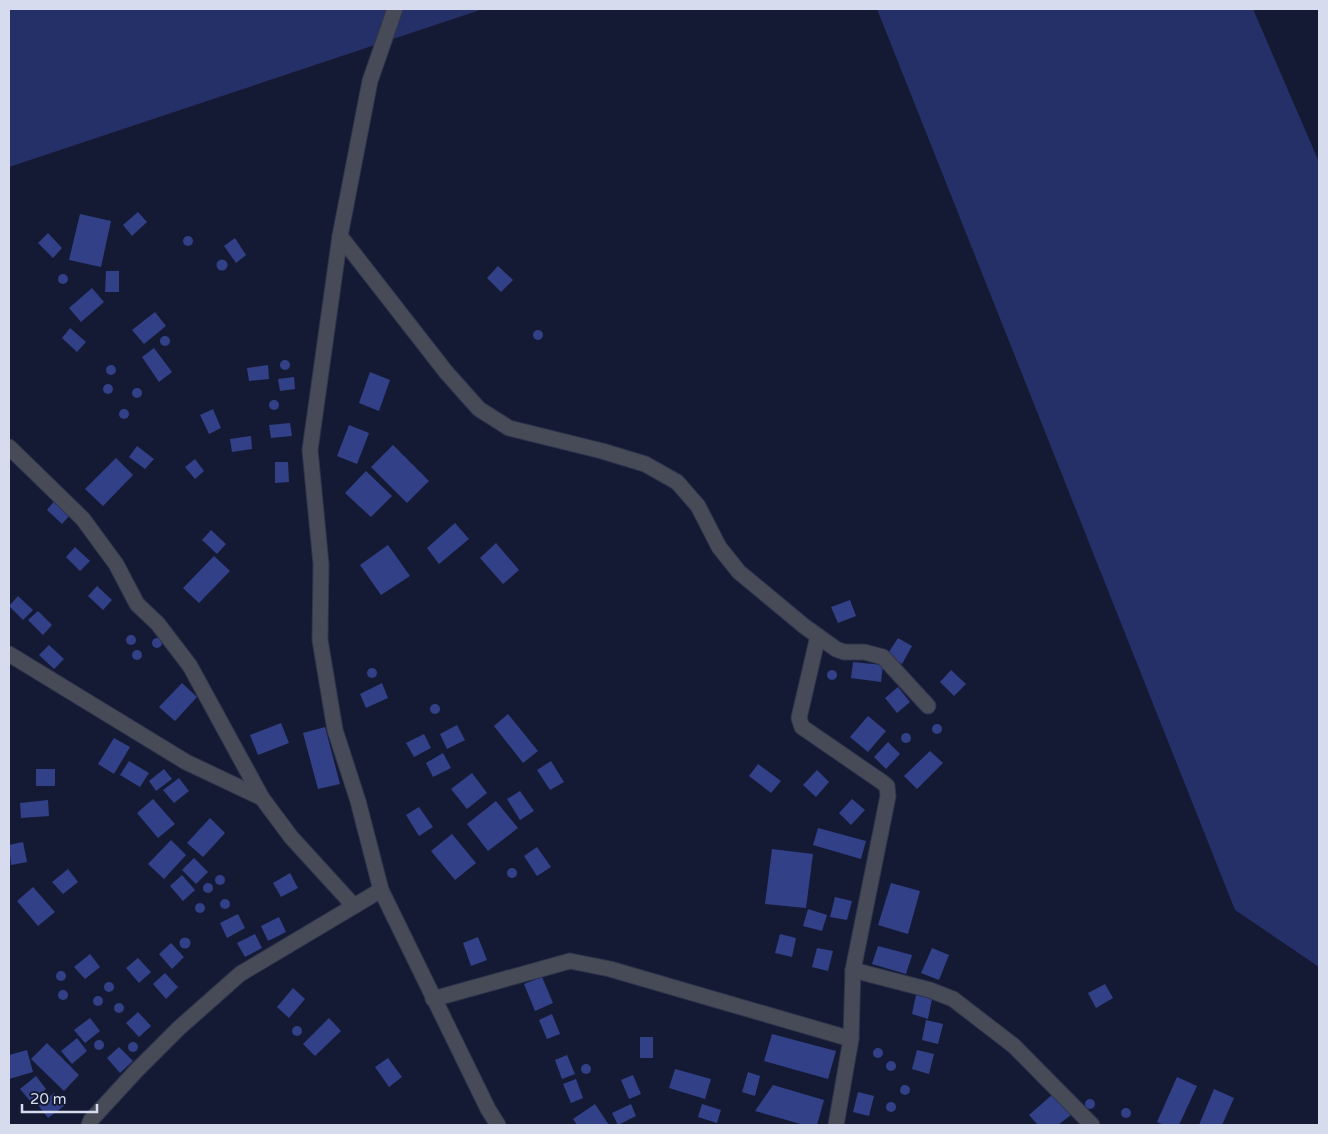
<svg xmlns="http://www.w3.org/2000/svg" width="1328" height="1134" font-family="'Varela Round',sans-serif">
<rect width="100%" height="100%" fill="#141a33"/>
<g fill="#253068">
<polygon points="9,9 483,9 9,167"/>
<polygon points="877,9 1253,9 1319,162 1319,967 1235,910"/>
</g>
<g fill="#324088">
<polygon points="138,212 147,222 132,236 123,225"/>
<polygon points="80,214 111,221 101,267 69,260"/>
<polygon points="48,233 62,248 53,258 38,243"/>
<circle cx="188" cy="241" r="5"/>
<polygon points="235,238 246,255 236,263 224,246"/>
<circle cx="222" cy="265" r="5.5"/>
<polygon points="498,266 513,280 501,292 487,278"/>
<polygon points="106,271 119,271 119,292 105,292"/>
<circle cx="63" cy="279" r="5"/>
<polygon points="92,288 104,302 81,322 69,308"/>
<polygon points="155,312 166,326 144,344 132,330"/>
<polygon points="70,328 86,342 77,352 62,338"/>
<circle cx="538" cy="335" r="5"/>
<circle cx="165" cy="341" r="5"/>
<polygon points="154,348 172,372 159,382 142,357"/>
<circle cx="285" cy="365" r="5"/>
<circle cx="111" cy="370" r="5"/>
<polygon points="268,365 269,379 249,381 247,368"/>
<polygon points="370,372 390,380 379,411 359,403"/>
<polygon points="294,377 295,389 280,391 278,379"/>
<circle cx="108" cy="389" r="5"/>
<circle cx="137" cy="393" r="5"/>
<circle cx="274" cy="405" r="5"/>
<circle cx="124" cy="414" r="5"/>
<polygon points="213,409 221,428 209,434 200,415"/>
<polygon points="290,423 292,436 271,438 269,425"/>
<polygon points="349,425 369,433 357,464 337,456"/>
<polygon points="251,436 252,449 232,452 230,439"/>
<polygon points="393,445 429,481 407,503 371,467"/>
<polygon points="137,446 154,459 145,469 129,457"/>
<polygon points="116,458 133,475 103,506 85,489"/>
<polygon points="195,459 204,471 195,479 185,467"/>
<polygon points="275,462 288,462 289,482 275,483"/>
<polygon points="366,471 392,496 371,517 345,493"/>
<polygon points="56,499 71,514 62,524 47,510"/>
<polygon points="455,523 469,539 439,564 427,548"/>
<polygon points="211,530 226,544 217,554 202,540"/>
<polygon points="496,543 519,570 503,584 480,558"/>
<polygon points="388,545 410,576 381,595 360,565"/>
<polygon points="75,547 90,561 80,571 66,557"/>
<polygon points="214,556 230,571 199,603 183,588"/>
<polygon points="97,586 112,600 103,610 88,596"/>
<polygon points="18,596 33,610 23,620 9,606"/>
<polygon points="850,600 856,616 838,623 831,607"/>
<polygon points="38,611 52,625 43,635 28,620"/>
<circle cx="131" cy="640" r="5"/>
<circle cx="157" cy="643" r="5"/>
<polygon points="898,638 912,646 902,664 887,655"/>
<polygon points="49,645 64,659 54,669 39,655"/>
<circle cx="137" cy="655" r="5"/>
<polygon points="853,662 883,665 881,682 851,678"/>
<circle cx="372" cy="673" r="5"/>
<circle cx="832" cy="675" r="5"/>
<polygon points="951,670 966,684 954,696 940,682"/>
<polygon points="182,683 197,697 175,721 159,707"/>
<polygon points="382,683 388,698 366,708 360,694"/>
<polygon points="898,687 910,702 897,713 885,698"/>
<circle cx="435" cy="709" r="5"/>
<polygon points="508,714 538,751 523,763 494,726"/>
<polygon points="868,716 886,731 868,752 850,737"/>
<polygon points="281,723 289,743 258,755 250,735"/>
<circle cx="937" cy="729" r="5"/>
<polygon points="457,725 465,740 447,749 440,734"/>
<polygon points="325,727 340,784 318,789 303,733"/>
<circle cx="906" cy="738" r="5"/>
<polygon points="424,734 431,748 414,757 406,743"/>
<polygon points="114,738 130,747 114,774 98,764"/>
<polygon points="888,742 900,754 886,769 874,757"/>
<polygon points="930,751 943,763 917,789 904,776"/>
<polygon points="443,753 451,768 433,777 426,763"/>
<polygon points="129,761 149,773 140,787 120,775"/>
<polygon points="551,761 564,782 550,790 537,770"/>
<polygon points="758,764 781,781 771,793 749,776"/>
<rect x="36" y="769" width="19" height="17"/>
<polygon points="164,769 172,779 156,791 149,781"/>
<polygon points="817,770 829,782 816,797 803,785"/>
<polygon points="472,773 487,793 467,809 451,789"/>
<polygon points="179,778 189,791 174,803 163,790"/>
<polygon points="520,791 534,811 520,820 507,799"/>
<polygon points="153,799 175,824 158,838 137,813"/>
<polygon points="852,799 865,810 851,825 839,813"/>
<polygon points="48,800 49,816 21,818 20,803"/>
<polygon points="496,801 518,828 488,851 467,824"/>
<polygon points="419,807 433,827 419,836 406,815"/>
<polygon points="210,818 225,833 203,857 187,843"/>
<polygon points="818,828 866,841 861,859 813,845"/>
<polygon points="452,834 476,863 455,880 431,851"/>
<polygon points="171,840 186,855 164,879 148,864"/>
<polygon points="23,842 27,862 11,865 9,845"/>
<polygon points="537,847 551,867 537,876 524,856"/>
<polygon points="772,849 813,854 806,908 765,904"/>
<polygon points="194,858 208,872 196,884 182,870"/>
<circle cx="512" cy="873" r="5"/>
<polygon points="68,869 78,882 63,894 52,882"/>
<polygon points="290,873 298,888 281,897 273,883"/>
<circle cx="220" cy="880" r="5"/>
<polygon points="182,875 195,890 183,901 170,886"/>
<circle cx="208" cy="888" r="5"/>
<polygon points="891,883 920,891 908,934 878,925"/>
<polygon points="33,887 55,912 38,926 17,901"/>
<polygon points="835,897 852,901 847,920 830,917"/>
<circle cx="225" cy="904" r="5"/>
<circle cx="200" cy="908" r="5"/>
<polygon points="808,909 827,915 822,931 803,926"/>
<polygon points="238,914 245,928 227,938 220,923"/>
<polygon points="279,917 286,932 268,941 261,926"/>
<polygon points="255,934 262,948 245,957 237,943"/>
<polygon points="780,934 796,938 792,957 775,953"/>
<polygon points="478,937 487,960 471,966 463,943"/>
<circle cx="185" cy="943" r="5.5"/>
<polygon points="171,943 184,957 172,969 159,954"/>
<polygon points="878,946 912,955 906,974 872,964"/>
<polygon points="817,948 833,951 828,971 812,967"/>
<polygon points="932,948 949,955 939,980 921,973"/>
<polygon points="90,954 100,967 85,979 74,967"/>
<polygon points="138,958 151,972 139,983 126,968"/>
<circle cx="61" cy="976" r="5"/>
<polygon points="165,973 178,987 166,999 153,984"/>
<polygon points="542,977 553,1003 535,1011 524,984"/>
<circle cx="109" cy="987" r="5"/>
<polygon points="1105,984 1113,998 1096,1008 1088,993"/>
<polygon points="293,988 305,999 289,1018 277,1007"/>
<circle cx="63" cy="995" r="5"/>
<polygon points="916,995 932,999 928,1019 912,1014"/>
<circle cx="98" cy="1001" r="5"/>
<circle cx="119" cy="1008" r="5"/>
<polygon points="138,1012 151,1026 139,1037 126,1023"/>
<polygon points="552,1014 560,1034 547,1039 539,1020"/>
<polygon points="90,1018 100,1031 85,1043 74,1030"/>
<polygon points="329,1018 341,1031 315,1056 303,1044"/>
<polygon points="926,1020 943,1024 938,1044 922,1040"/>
<circle cx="297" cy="1031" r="5"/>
<polygon points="772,1034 836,1051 828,1079 764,1061"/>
<rect x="640" y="1037" width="13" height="21"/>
<polygon points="77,1038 87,1051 72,1064 61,1051"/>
<circle cx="99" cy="1045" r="5"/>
<circle cx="133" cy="1047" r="5"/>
<polygon points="47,1043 79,1075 64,1091 31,1059"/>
<polygon points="119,1047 133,1061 120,1073 107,1058"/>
<circle cx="878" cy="1053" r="5"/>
<polygon points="27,1050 33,1072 9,1079 9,1055"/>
<polygon points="917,1050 934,1054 929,1074 912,1069"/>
<polygon points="567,1055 575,1074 562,1079 555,1060"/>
<polygon points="388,1058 402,1077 389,1087 375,1067"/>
<circle cx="891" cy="1066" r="5"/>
<circle cx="586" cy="1069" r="5"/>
<polygon points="675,1069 711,1079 705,1099 669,1088"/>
<polygon points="748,1072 760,1076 755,1096 742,1092"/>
<polygon points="633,1075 641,1094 629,1099 621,1080"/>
<polygon points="36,1076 46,1089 31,1102 20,1089"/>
<polygon points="1177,1077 1197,1086 1179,1125 1164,1125 1157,1122"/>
<polygon points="576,1079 583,1098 571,1103 563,1084"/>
<circle cx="905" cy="1090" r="5"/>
<polygon points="773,1085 824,1100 817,1125 804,1125 755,1111"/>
<polygon points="1214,1089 1234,1098 1222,1125 1199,1125"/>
<polygon points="858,1092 874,1096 869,1116 853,1112"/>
<polygon points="54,1093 64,1106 48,1118 38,1105"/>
<polygon points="1053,1094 1071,1115 1058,1125 1038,1125 1029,1115"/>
<circle cx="1090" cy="1104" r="5"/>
<circle cx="891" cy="1107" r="5"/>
<polygon points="595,1104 609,1125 577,1125 573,1119"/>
<polygon points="631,1104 636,1116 618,1125 612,1113"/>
<polygon points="702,1104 721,1110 717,1123 698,1117"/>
<circle cx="1126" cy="1113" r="5"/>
</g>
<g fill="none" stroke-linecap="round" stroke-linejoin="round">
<g stroke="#2f354d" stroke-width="17">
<g id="minor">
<polyline points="395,9 370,81 340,236 310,450 321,564 320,640 335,730 358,801 381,890 488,1109 498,1125"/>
<polyline points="340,236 446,372 479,409 509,428 602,451 645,464 677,482 698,506 719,547 739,572 804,626 836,649 844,652 864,652 883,657 928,706"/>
<polyline points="9,447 83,519 102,545 116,564 137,604 158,624 190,666 262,798"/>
<polyline points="818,636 799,718 802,727 882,782 887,786 888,796 853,970 851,1039 836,1125"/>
<polyline points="9,654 186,762 262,798 291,837 354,906"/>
<polyline points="853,970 930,990 953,999 1014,1046 1092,1125"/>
<polyline points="433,999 570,961 610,969 851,1039"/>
<polyline points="89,1125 91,1120 136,1071 178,1029 240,974 381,890"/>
</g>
</g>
<use href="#minor" stroke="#474b58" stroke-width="15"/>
</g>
<rect width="1328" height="1134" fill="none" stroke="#d6dced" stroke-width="20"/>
<path d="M22 1104v8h75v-8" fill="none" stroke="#d6dced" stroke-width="2.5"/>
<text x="30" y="1104" font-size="15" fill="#d6dced" stroke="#141a33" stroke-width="4" paint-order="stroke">20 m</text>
</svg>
